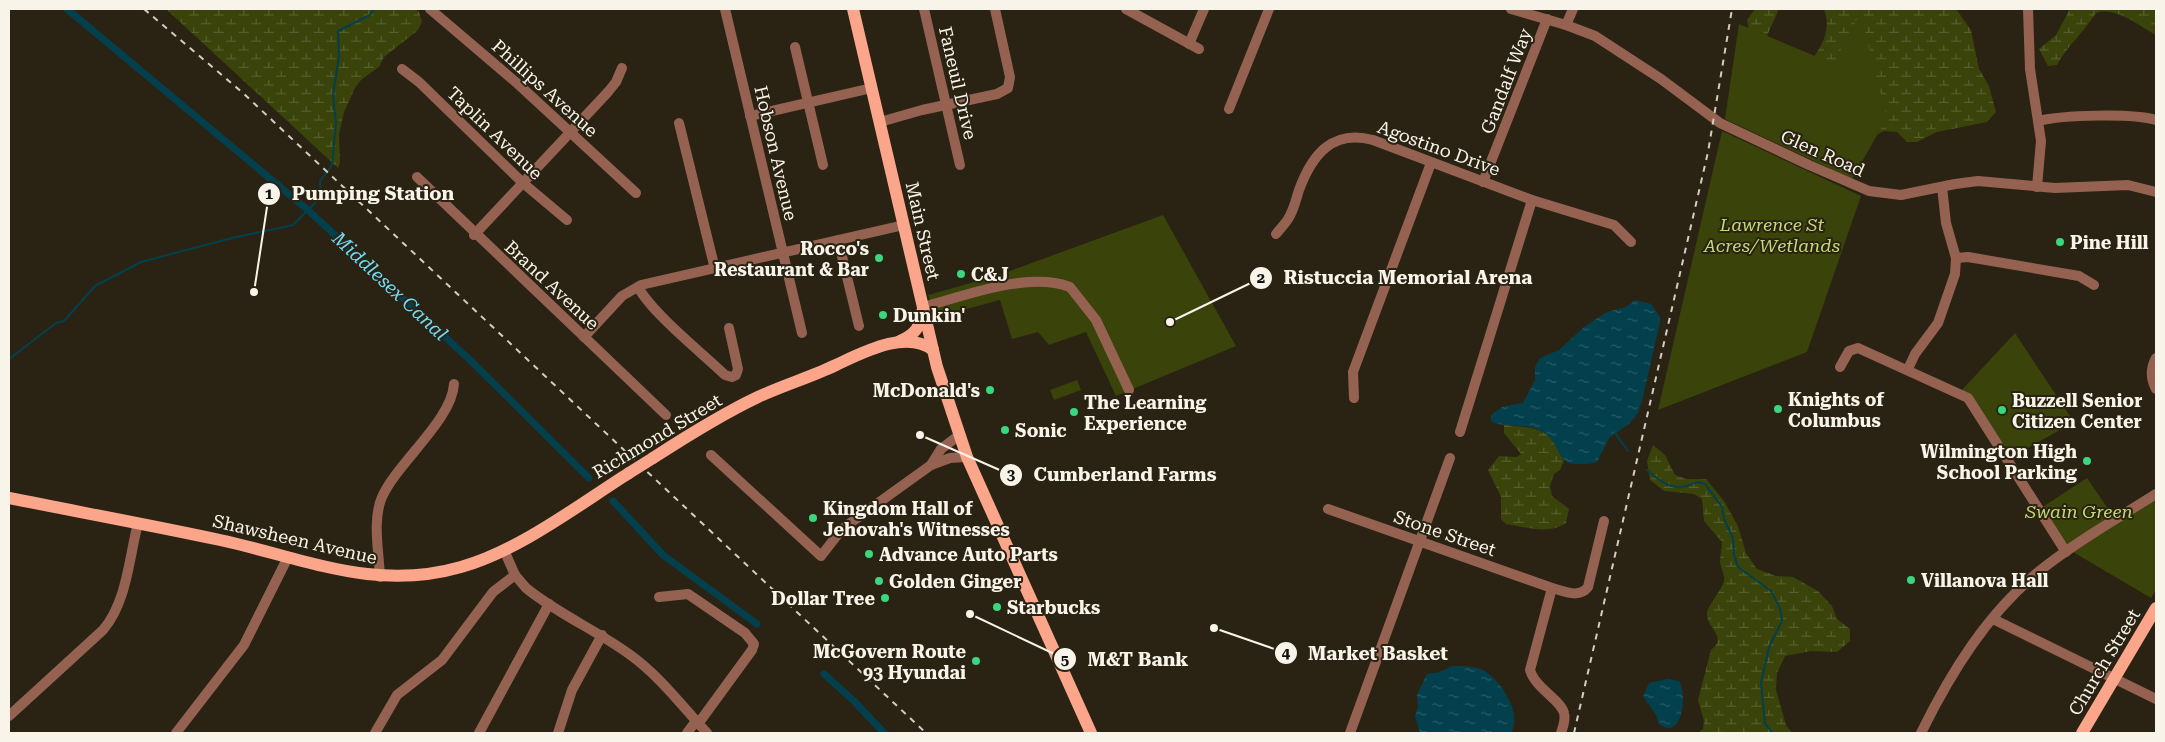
<svg xmlns="http://www.w3.org/2000/svg" width="2165" height="742" font-family="'Roboto Serif',serif">
<defs>
<pattern id="wetland-marsh" width="20" height="14" patternUnits="userSpaceOnUse" patternTransform="scale(1.25)"><rect width="20" height="14" fill="#39430a"/><path d="M1 5h8M5 5V1M11 12h8M15 12V8" fill="none" stroke="#565f2e"/></pattern>
<pattern id="water-ripples" width="26" height="14" patternUnits="userSpaceOnUse" patternTransform="scale(1.25)"><rect width="26" height="14" fill="#03404d"/><path d="M2 4q2-2 4 0t4 0M15 11q2-2 4 0t4 0" fill="none" stroke="#285c67"/></pattern>
</defs>
<rect width="100%" height="100%" fill="#2a2313"/>
<g fill="url(#wetland-marsh)">
<polygon points="166,9 415,9 419,12 422,22 417,31 384,57 379,67 361,80 355,88 344,112 339,134 340,163 338,168"/>
<polygon points="1755,9 1779,9 1766,38 1749,30 1747,20"/>
<path d="M1824,9H1956L1971,30L1979,69L1989,86L1996,112L1987,122L1937,132L1917,142H1907L1897,132L1884,131L1874,136L1807,66C1821,48 1832,32 1824,9Z"/>
<path d="M2070,9H2156V35C2139,26 2116,6 2096,13C2085,31 2067,46 2057,65L2048,66L2039,49L2056,35Z"/>
<path d="M1504,425C1523,427 1547,426 1557,446C1560,451 1561,456 1564,461L1560,470L1554,474L1550,486L1552,496L1569,509L1566,523C1548,535 1526,527 1506,524L1501,519V497L1488,470L1499,456L1517,457L1521,454L1504,433Z"/>
<path d="M1653,445L1665,455L1675,475L1686,479H1706L1724,501L1738,526L1746,553L1757,569L1776,576L1793,577L1818,591L1832,606L1837,619L1850,629V641L1837,652L1811,651L1785,656L1777,673L1776,690L1786,725L1792,733H1698L1703,729L1704,721L1698,700L1711,650C1729,636 1705,628 1707,612C1708,606 1721,591 1724,581C1725,574 1721,569 1720,562C1720,556 1722,549 1722,542L1704,521L1702,499L1694,494L1664,491L1650,480L1647,461Z"/>
</g>
<g fill="#39430a">
<polygon points="1860,13 1887,118 1852,179 1725,119 1739,24 1834,64"/>
<polygon points="1722,131 1861,196 1807,352 1658,410"/>
<polygon points="1163,215 1236,346 1116,396 1086,332 1049,345 1038,332 1012,339 1000,300 937,317 928,295 996,276"/>
<polygon points="2015,333 2074,422 2012,457 1969,397 1961,391"/>
<polygon points="1077,380 1081,390 1054,400 1050,390"/>
<polygon points="2087,478 2113,516 2066,548 2041,508"/>
<polygon points="2156,498 2156,590 2151,598 2073,552"/>
</g>
<g fill="url(#water-ripples)">
<path d="M1635,300L1651,304L1660,317V322L1642,401L1638,413L1630,423L1609,438L1597,462C1590,464 1586,464 1578,464C1555,465 1562,442 1541,431C1527,423 1507,428 1491,422V415L1502,407L1523,403L1535,380V367L1540,358L1559,350L1584,327L1607,312L1626,307Z"/>
<path d="M1452,666C1461,666 1474,666 1483,670C1501,680 1523,714 1511,733H1420L1415,716L1418,707L1417,695L1427,674L1440,672Z"/>
<path d="M1668,679L1679,681C1688,695 1682,742 1659,724L1656,715L1643,696L1649,683Z"/>
</g>
<g fill="none" stroke-linecap="round" stroke-linejoin="round">
<g stroke="#03404d" stroke-width="2">
<polyline points="9,359 56,323 64,321 95,286 141,262 232,238 293,225 321,197 320,181 332,165 336,123 333,95 339,56 338,31 370,15 374,9"/>
<polyline points="1615,433 1628,451"/>
<path d="M1647,470C1658,479 1670,491 1686,486C1690,485 1693,483 1698,482L1705,484L1722,507L1724,519L1733,538L1734,555L1738,567L1771,591L1780,608L1782,621L1769,647L1761,683L1765,724L1773,733"/>
</g>
<g stroke="#03404d" stroke-width="7">
<polyline points="67,9 309,211 470,360 589,478"/>
<polyline points="613,501 663,555 757,624"/>
<polyline points="824,674 854,701 884,733"/>
</g>
<g stroke="#956252" stroke-width="10">
<polyline points="430,9 518,84 636,193"/>
<polyline points="725,9 802,333"/>
<polyline points="924,9 960,165"/>
<polyline points="1126,9 1199,49"/>
<polyline points="1511,9 1566,25 1595,36 1661,79 1720,123 1809,165 1869,191 1901,195 1955,184 1978,181 2055,188 2128,185 2156,192"/>
<polyline points="2028,9 2030,69 2041,141 2037,187"/>
<polyline points="1566,25 1573,9"/>
<polyline points="1189,44 1204,9"/>
<polyline points="795,47 823,165"/>
<polyline points="402,69 419,82 523,183 567,220"/>
<polyline points="1229,109 1269,9"/>
<polyline points="750,116 872,88"/>
<path d="M2038,121C2063,115 2132,113 2156,120"/>
<polyline points="880,122 922,110 997,94 1008,88 1010,77 995,9"/>
<polyline points="679,123 715,269"/>
<polyline points="417,177 666,415"/>
<polyline points="1483,182 1547,19"/>
<path d="M1276,234C1280,229 1285,224 1288,219C1294,210 1296,199 1299,190C1312,155 1332,129 1373,140L1532,200L1614,225L1631,242"/>
<polyline points="474,235 608,92 616,82 622,68"/>
<polyline points="838,240 859,326"/>
<polyline points="1956,258 1968,257 2079,276 2094,285"/>
<path d="M638,287C653,314 701,352 725,375L732,377L736,375L738,369L729,328"/>
<path d="M923,307C965,296 1027,271 1070,287L1096,320L1129,390"/>
<polyline points="584,337 622,296 641,285 904,225"/>
<path d="M2156,358C2150,369 2150,378 2156,389"/>
<polyline points="1840,367 1849,351 1858,348 1968,398 2066,552"/>
<polyline points="1908,369 1915,354 1938,323 1955,274 1956,258 1946,223 1942,187"/>
<polyline points="1354,398 1353,372 1431,163"/>
<polyline points="1460,432 1532,200"/>
<polyline points="711,455 821,556 842,529 931,465 950,458 967,457"/>
<polyline points="931,465 941,449 958,436"/>
<path d="M1328,509L1552,588C1564,591 1579,599 1588,587L1604,521"/>
<path d="M504,550L515,575L526,588C558,614 596,630 629,654C660,676 682,706 707,733"/>
<path d="M380,577C379,552 372,520 382,497C397,463 452,420 454,384"/>
<path d="M1552,588L1530,670C1535,688 1561,700 1564,713C1566,720 1563,727 1561,733"/>
<polyline points="659,597 688,594 745,633 754,644 752,650 698,724"/>
<polyline points="1993,619 2156,699"/>
<path d="M9,716L103,630C127,602 129,558 138,523"/>
<polyline points="176,733 244,645 288,557"/>
<polyline points="375,733 397,695 442,660 493,592 515,575"/>
<polyline points="479,733 549,604"/>
<polyline points="558,733 572,690 602,635"/>
<polyline points="687,733 696,721"/>
<polyline points="1350,733 1450,458"/>
<path d="M1921,733C1951,672 1988,612 2042,569C2077,541 2118,518 2156,494"/>
</g>
<g stroke="#fba68b" stroke-width="12">
<polyline points="853,9 937,367 967,457 1091,733"/>
<path d="M900,341C914,335 921,327 922,312"/>
<path d="M653,458C687,436 722,414 758,397C784,385 811,377 836,365C862,353 906,329 933,350"/>
<path d="M9,498C79,512 150,525 220,540C304,558 374,592 461,567C520,550 577,506 629,473"/>
<polyline points="2082,733 2156,608"/>
</g>
<g stroke="#d3cdc2" stroke-width="2" stroke-dasharray="6 6" stroke-linecap="butt">
<polyline points="144,9 243,93 926,733"/>
<polyline points="1574,733 1708,152 1732,9"/>
</g>
<polyline stroke="#fba68b" stroke-width="12" points="629,473 653,458"/>
</g>
<g fill="#3ad77f" stroke="#2a2313" stroke-width="2">
<circle cx="2060" cy="242" r="5"/>
<circle cx="879" cy="258" r="5"/>
<circle cx="961" cy="274" r="5"/>
<circle cx="883" cy="315" r="5"/>
<circle cx="990" cy="390" r="5"/>
<circle cx="1778" cy="409" r="5"/>
<circle cx="2002" cy="410" r="5"/>
<circle cx="1074" cy="412" r="5"/>
<circle cx="1005" cy="430" r="5"/>
<circle cx="2087" cy="461" r="5"/>
<circle cx="813" cy="518" r="5"/>
<circle cx="869" cy="554" r="5"/>
<circle cx="1911" cy="580" r="5"/>
<circle cx="879" cy="581" r="5"/>
<circle cx="885" cy="598" r="5"/>
<circle cx="997" cy="607" r="5"/>
<circle cx="976" cy="661" r="5"/>
</g>
<g text-anchor="middle" dominant-baseline="central" stroke-width="4" stroke-linejoin="round" paint-order="stroke">
<g font-size="18" fill="#f9f4ea" stroke="#2a2313">
<text transform="translate(1506 81) rotate(-69)">Gandalf Way</text>
<text transform="translate(958 83) rotate(77)">Faneuil Drive</text>
<text transform="translate(545 88) rotate(42)">Phillips Avenue</text>
<text transform="translate(495 133) rotate(44)">Taplin Avenue</text>
<text transform="translate(1439 148) rotate(20)">Agostino Drive</text>
<text transform="translate(776 153) rotate(77)">Hobson Avenue</text>
<text transform="translate(1823 153) rotate(24)">Glen Road</text>
<text transform="translate(923 231) rotate(77)">Main Street</text>
<text transform="translate(552 285) rotate(43)">Brand Avenue</text>
<text transform="translate(657 436) rotate(-31)">Richmond Street</text>
<text transform="translate(1445 533) rotate(19)">Stone Street</text>
<text transform="translate(295 539) rotate(13)">Shawsheen Avenue</text>
<text transform="translate(2104 662) rotate(-59)">Church Street</text>
</g>
<g font-size="18" font-style="italic" fill="#c3da74" stroke="#2a2313">
<text x="1772" y="224">Lawrence St<tspan x="1772" dy="21">Acres/Wetlands</tspan></text>
<text x="2079" y="511">Swain Green</text>
</g>
<g font-size="18" font-weight="bold" fill="#f9f4ea" stroke="#2a2313" text-anchor="start">
<text x="2070" y="242">Pine Hill</text>
<text x="869" y="248" text-anchor="end">Rocco's<tspan x="869" dy="21">Restaurant &amp; Bar</tspan></text>
<text x="971" y="274">C&amp;J</text>
<text x="893" y="315">Dunkin'</text>
<text x="980" y="390" text-anchor="end">McDonald's</text>
<text x="1788" y="399">Knights of<tspan x="1788" dy="21">Columbus</tspan></text>
<text x="2012" y="400">Buzzell Senior<tspan x="2012" dy="21">Citizen Center</tspan></text>
<text x="1084" y="402">The Learning<tspan x="1084" dy="21">Experience</tspan></text>
<text x="1015" y="430">Sonic</text>
<text x="2077" y="451" text-anchor="end">Wilmington High<tspan x="2077" dy="21">School Parking</tspan></text>
<text x="823" y="508">Kingdom Hall of<tspan x="823" dy="21">Jehovah's Witnesses</tspan></text>
<text x="879" y="554">Advance Auto Parts</text>
<text x="1921" y="580">Villanova Hall</text>
<text x="889" y="581">Golden Ginger</text>
<text x="875" y="598" text-anchor="end">Dollar Tree</text>
<text x="1007" y="607">Starbucks</text>
<text x="966" y="651" text-anchor="end">McGovern Route<tspan x="966" dy="21">93 Hyundai</tspan></text>
</g>
<g font-size="19" font-style="italic" fill="#72dbf6" stroke="#2a2313">
<text transform="translate(390 286) rotate(43)">Middlesex Canal</text>
</g>
</g>
<path fill="none" stroke="#f9f4ea" stroke-width="2" d="M254 292L269 194M1170 322L1261 278M920 435L1011 475M1214 628L1286 653M970 614L1065 659"/>
<g fill="#f9f4ea" stroke="#2a2313" stroke-width="2">
<circle cx="254" cy="292" r="5"/>
<circle cx="1170" cy="322" r="5"/>
<circle cx="920" cy="435" r="5"/>
<circle cx="1214" cy="628" r="5"/>
<circle cx="970" cy="614" r="5"/>
<circle cx="269" cy="194" r="12"/>
<circle cx="1261" cy="278" r="12"/>
<circle cx="1011" cy="475" r="12"/>
<circle cx="1286" cy="653" r="12"/>
<circle cx="1065" cy="659" r="12"/>
</g>
<g font-size="15" text-anchor="middle" font-weight="bold" fill="#111">
<text x="269" y="199">1</text>
<text x="1261" y="283">2</text>
<text x="1011" y="480">3</text>
<text x="1286" y="658">4</text>
<text x="1065" y="665">5</text>
</g>
<g font-size="19" text-anchor="middle" font-weight="bold" fill="#f9f4ea" stroke="#2a2313" stroke-width="4" stroke-linejoin="round" paint-order="stroke">
<text x="373" y="200">Pumping Station</text>
<text x="1408" y="284">Ristuccia Memorial Arena</text>
<text x="1125" y="481">Cumberland Farms</text>
<text x="1378" y="660">Market Basket</text>
<text x="1138" y="666">M&amp;T Bank</text>
</g>
<rect width="2165" height="742" fill="none" stroke="#f9f4ea" stroke-width="20"/>
</svg>
